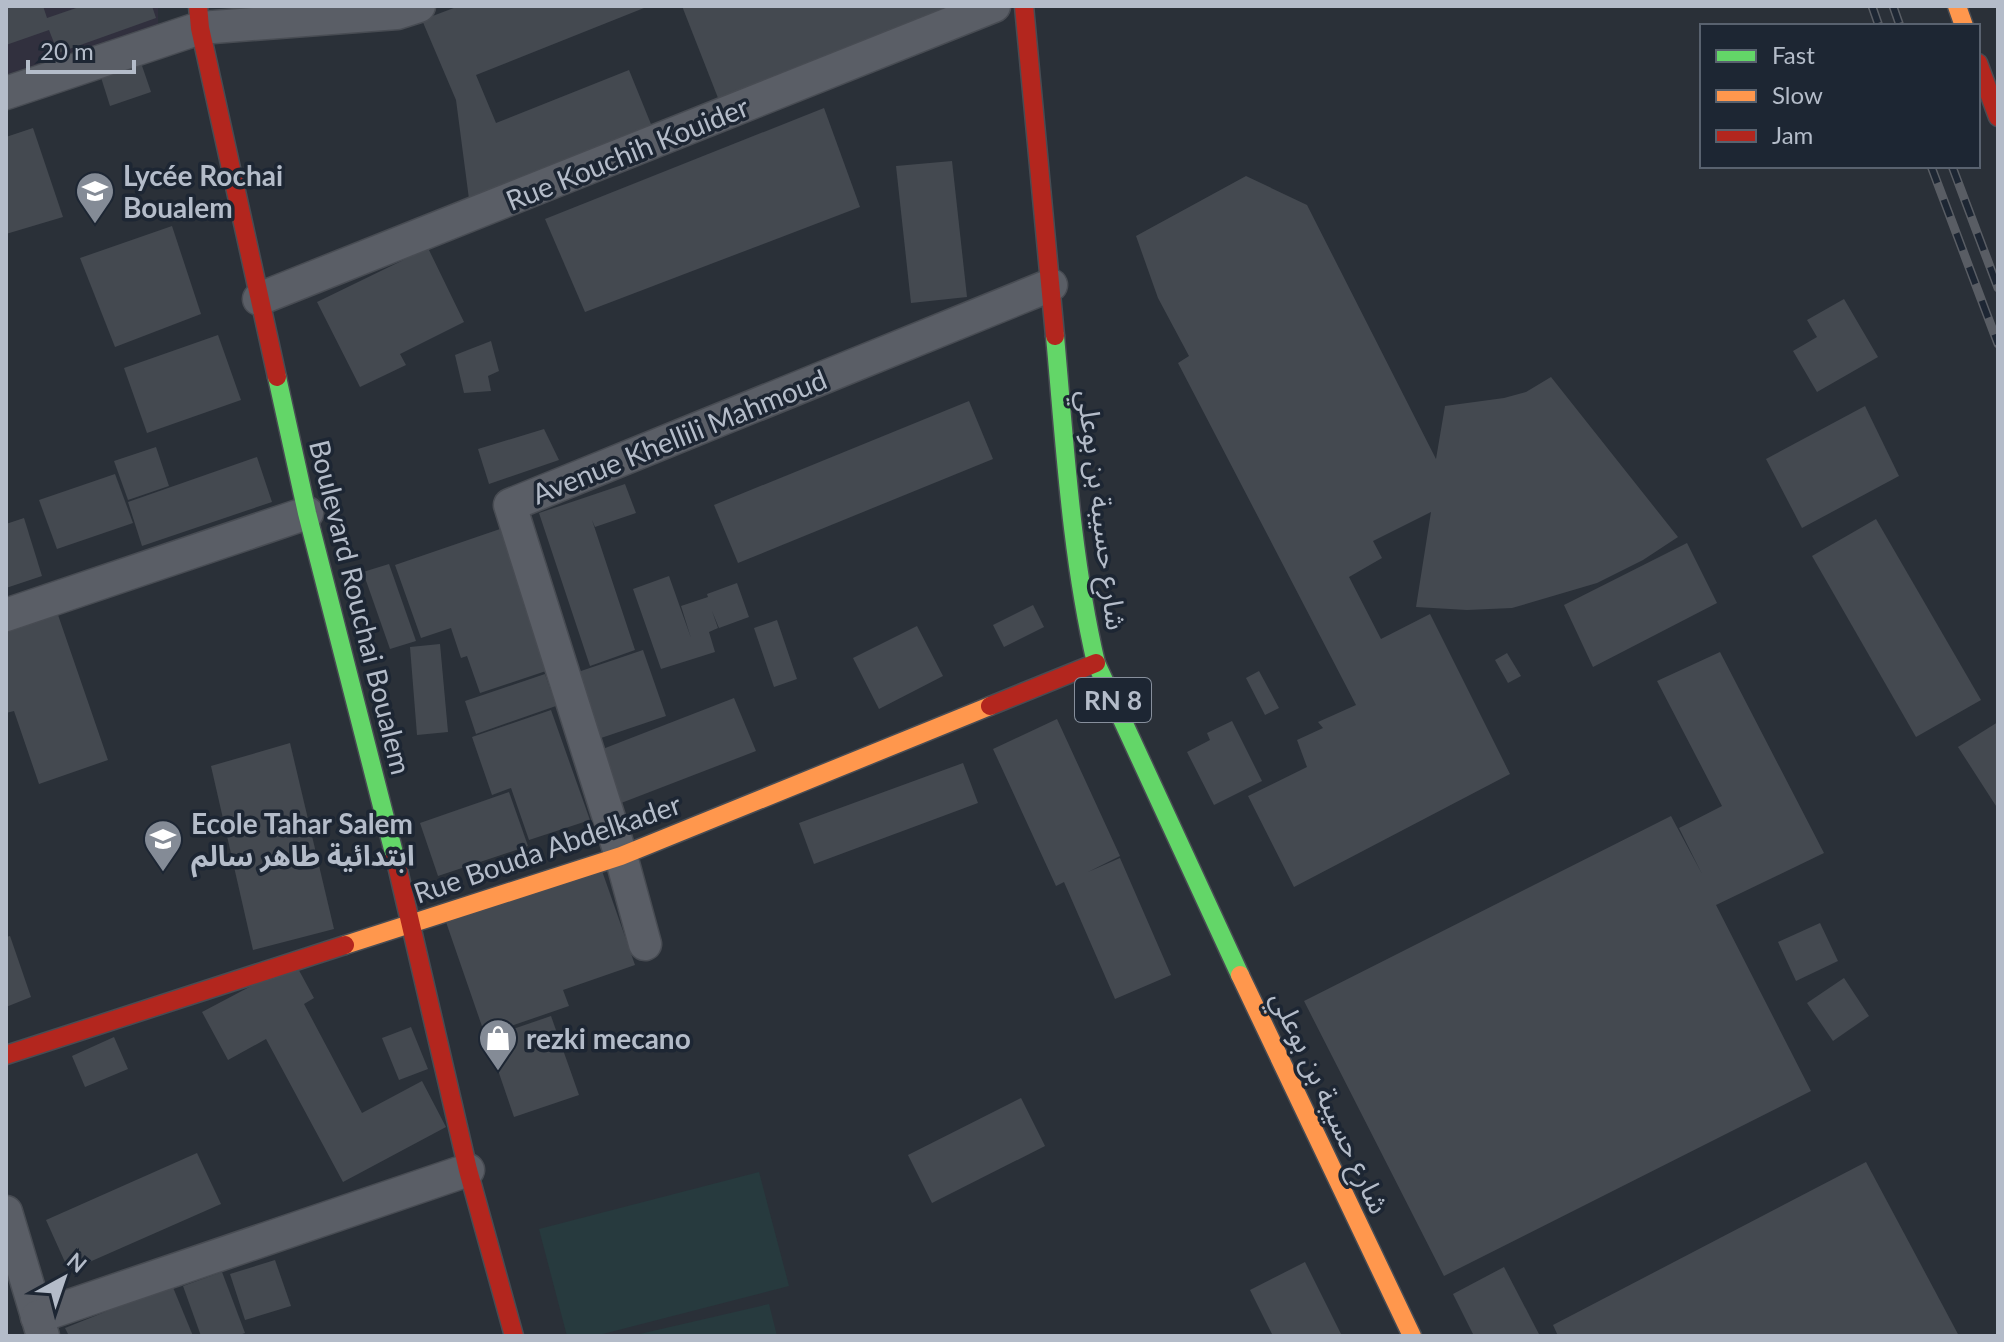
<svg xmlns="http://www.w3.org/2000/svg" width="2004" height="1342" font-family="Lato,'Noto Sans Arabic',sans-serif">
<rect width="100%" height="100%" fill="#2a3038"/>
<polygon fill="#31303e" points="6,6 158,6 158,28 6,84"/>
<g fill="#273a3e">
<polygon points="759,1172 789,1286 595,1336 567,1336 539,1229"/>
<polygon points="769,1304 777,1336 631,1336"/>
</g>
<g fill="#444950">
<polygon points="6,6 43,6 47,18 82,6 152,6 156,18 58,53 49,30 6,45"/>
<polygon points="459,6 649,6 476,75 496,123 629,70 655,134 469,199 456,100 422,20"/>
<polygon points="682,6 966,6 720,103"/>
<polygon points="139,57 151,92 110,106 99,71"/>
<polygon points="824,108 860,207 585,312 545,219"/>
<polygon points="33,128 63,217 6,234 6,137"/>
<polygon points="952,161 967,297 911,303 896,166"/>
<polygon points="1246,176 1307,205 1436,459 1445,406 1504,398 1526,392 1551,377 1678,537 1643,560 1597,583 1512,608 1467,610 1416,607 1431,512 1373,541 1382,558 1349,577 1381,639 1430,614 1510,774 1294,887 1248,796 1307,767 1297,740 1323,728 1318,722 1356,705 1178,363 1189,356 1158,298 1136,236"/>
<polygon points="172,226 201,314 115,347 80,258"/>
<polygon points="428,248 464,322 400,354 406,365 360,387 317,302"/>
<polygon points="1844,299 1878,357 1817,392 1793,351 1817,337 1807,320"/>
<polygon points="218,335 241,400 147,433 124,368"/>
<polygon points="491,341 499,371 488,376 491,391 464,393 455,355"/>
<polygon points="969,401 993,459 738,563 714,505"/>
<polygon points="1865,406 1899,476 1802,528 1766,459"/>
<polygon points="544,429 559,460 489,484 478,449"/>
<polygon points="156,447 169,486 128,500 114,461"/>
<polygon points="257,457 272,502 142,546 128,502"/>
<polygon points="115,474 133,523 57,549 39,500"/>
<polygon points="625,484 636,513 595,527 592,520 635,650 590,666 539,513"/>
<polygon points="24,518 42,576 6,588 6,524"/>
<polygon points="1876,519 1981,700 1916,737 1812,556"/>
<polygon points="500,529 525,602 523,603 534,634 536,633 549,670 480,693 467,656 461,658 451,628 421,638 395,565"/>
<polygon points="1687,543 1717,603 1593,667 1564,605"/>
<polygon points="389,564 416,641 390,649 363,572"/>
<polygon points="669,576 691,638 681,606 708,597 707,594 737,583 749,617 719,628 712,611 718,628 709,632 715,652 661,669 633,589"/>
<polygon points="1033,605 1044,627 1004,647 993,625"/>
<polygon points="57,612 108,760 39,784 14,711 6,713 6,630"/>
<polygon points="777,620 797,679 774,687 754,628"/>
<polygon points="917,626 943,676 879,709 853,658"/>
<polygon points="440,644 448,732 417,735 410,647"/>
<polygon points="643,650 666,716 601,738 578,672"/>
<polygon points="1720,652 1824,853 1716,905 1811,1091 1444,1276 1304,1001 1671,816 1702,874 1679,828 1722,806 1657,681"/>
<polygon points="1507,653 1521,676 1508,683 1495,660"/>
<polygon points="1259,671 1279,708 1265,715 1246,678"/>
<polygon points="545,674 556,706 476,734 465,701"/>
<polygon points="734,698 756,751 616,805 595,752"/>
<polygon points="551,710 590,820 529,840 511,788 492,795 472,737"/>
<polygon points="1057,719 1120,856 1088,872 1120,858 1171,975 1115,999 1064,882 1056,886 993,749"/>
<polygon points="1232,721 1262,781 1214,805 1187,752 1210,740 1207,733"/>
<polygon points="1998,722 1998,809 1958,747"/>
<polygon points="290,743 334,929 253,950 211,766"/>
<polygon points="963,763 978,803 814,864 799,823"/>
<polygon points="509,792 528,846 438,876 420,823"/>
<polygon points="601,868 635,965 563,990 569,1006 485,1035 446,922"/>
<polygon points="1820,923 1838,961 1796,981 1778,942"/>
<polygon points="10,936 31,997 6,1007 6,937"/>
<polygon points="295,963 314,998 304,1004 362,1113 422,1081 446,1127 343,1182 266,1039 228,1060 202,1012"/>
<polygon points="1844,978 1869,1016 1833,1041 1807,1003"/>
<polygon points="551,1016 579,1095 514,1117 487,1038"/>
<polygon points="411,1027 428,1069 399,1080 382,1038"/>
<polygon points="114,1037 128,1069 85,1087 72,1056"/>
<polygon points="1021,1098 1045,1146 932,1203 908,1155"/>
<polygon points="197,1153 221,1204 69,1271 46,1220"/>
<polygon points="1866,1162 1959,1336 1558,1336 1553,1325"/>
<polygon points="275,1260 291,1306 245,1320 230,1274"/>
<polygon points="1305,1262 1342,1336 1273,1336 1250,1290"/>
<polygon points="1504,1267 1540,1336 1474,1336 1453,1294"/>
<polygon points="222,1272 245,1333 237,1336 201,1336 183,1286"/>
<polygon points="172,1285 193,1336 69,1336 65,1328"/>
</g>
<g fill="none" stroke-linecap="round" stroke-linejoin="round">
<g stroke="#484c53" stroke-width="35">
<g id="street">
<polyline points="6,93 200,28 397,13 419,6"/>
<polyline points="259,299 994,6"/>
<polyline points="6,615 307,513"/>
<polyline points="645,944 621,856 510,505 1051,285"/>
<polyline points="6,1212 43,1336"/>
<polyline points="37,1317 468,1170"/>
</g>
</g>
<g stroke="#484c53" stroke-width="21">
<g id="fast">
<path d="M1055,336C1065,446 1071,556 1096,663L1240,975"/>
<polyline points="277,377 307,513 395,857"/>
</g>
</g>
<g stroke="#484c53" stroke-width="21">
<g id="slow">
<polyline points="1957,6 1964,26"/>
<polyline points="345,945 621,856 990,706"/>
<polyline points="1240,975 1412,1336"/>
</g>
</g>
<g stroke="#484c53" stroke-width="21">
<g id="jam">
<polyline points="198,6 200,28 277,377"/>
<polyline points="1024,6 1055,336"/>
<polyline points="1978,63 1998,117"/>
<polyline points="990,706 1096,663"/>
<polyline points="395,857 468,1170 514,1336"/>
<polyline points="6,1055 345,945"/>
</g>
</g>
<use href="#street" stroke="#5a5e66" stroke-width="32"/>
<use href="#fast" stroke="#63d668" stroke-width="18"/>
<use href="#slow" stroke="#ff974d" stroke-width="18"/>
<use href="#jam" stroke="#b3261e" stroke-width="18"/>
<g stroke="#595d64" stroke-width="9">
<g id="rail">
<polyline points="1872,6 1879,26"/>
<polyline points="1893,6 1900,26"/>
<polyline points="1931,166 1998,344"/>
<polyline points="1952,166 1998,288"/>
</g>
</g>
<use href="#rail" stroke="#1d2633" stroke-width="6" stroke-dasharray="18" stroke-linecap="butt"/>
</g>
<defs>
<g id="school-pin" transform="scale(2)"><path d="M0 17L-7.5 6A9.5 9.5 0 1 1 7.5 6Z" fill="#848b96" stroke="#1d2633"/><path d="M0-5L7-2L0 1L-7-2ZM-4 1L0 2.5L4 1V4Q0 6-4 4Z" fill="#fff"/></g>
<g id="shop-pin" transform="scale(2)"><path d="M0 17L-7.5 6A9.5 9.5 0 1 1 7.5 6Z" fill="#848b96" stroke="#1d2633"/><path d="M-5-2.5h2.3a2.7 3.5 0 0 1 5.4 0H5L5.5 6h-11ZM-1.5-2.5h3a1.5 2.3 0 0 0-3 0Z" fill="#fff"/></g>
</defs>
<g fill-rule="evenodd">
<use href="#school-pin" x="95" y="191"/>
<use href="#school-pin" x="163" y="839"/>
<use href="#shop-pin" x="498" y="1038"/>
</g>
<g text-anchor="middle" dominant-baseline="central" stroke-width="7" stroke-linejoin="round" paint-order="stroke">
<rect fill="#1d2633" stroke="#878f9c" stroke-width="2" x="1075" y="678" width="76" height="44" rx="6"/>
<g font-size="26" font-weight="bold" fill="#b4bcc9">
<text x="1113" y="700">RN 8</text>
</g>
<g font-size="28" fill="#b4bcc9" stroke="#1d2633">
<text transform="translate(627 153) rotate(-22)">Rue Kouchih Kouider</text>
<text transform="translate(679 436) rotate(-22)">Avenue Khellili Mahmoud</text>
<text transform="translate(1103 510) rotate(83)">شارع حسيبة بن بوعلي</text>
<text transform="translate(361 607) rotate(76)">Boulevard Rouchai Boualem</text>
<text transform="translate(547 848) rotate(-19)">Rue Bouda Abdelkader</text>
<text transform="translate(1331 1102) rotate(65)">شارع حسيبة بن بوعلي</text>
</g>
<g font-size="28" font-weight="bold" fill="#b4bcc9" stroke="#1d2633" text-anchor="start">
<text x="123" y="175">Lycée Rochai<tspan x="123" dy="32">Boualem</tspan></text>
<text x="191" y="823">Ecole Tahar Salem<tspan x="191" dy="32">ابتدائية طاهر سالم</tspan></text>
<text x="526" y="1038">rezki mecano</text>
</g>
</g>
<rect width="2004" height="1342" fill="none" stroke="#b4bcc9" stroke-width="16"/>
<rect x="1700" y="24" width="280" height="144" fill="#1d2633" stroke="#59626f" stroke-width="2"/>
<rect x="1716" y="50" width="40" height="12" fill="#63d668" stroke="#59626f" stroke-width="2"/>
<text x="1772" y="64" font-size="24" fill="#b4bcc9">Fast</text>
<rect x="1716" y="90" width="40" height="12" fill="#ff974d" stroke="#59626f" stroke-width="2"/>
<text x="1772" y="104" font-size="24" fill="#b4bcc9">Slow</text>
<rect x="1716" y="130" width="40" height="12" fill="#b3261e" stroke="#59626f" stroke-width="2"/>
<text x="1772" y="144" font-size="24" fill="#b4bcc9">Jam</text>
<g transform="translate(64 1278) rotate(40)" stroke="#1d2633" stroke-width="6" paint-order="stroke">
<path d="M0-6L14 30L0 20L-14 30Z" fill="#b4bcc9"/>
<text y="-12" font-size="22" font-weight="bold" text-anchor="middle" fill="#b4bcc9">N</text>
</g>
<path d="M28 60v12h106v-12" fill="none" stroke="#b4bcc9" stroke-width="4"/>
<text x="40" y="60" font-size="24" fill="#b4bcc9" stroke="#1d2633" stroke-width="6" paint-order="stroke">20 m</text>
</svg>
